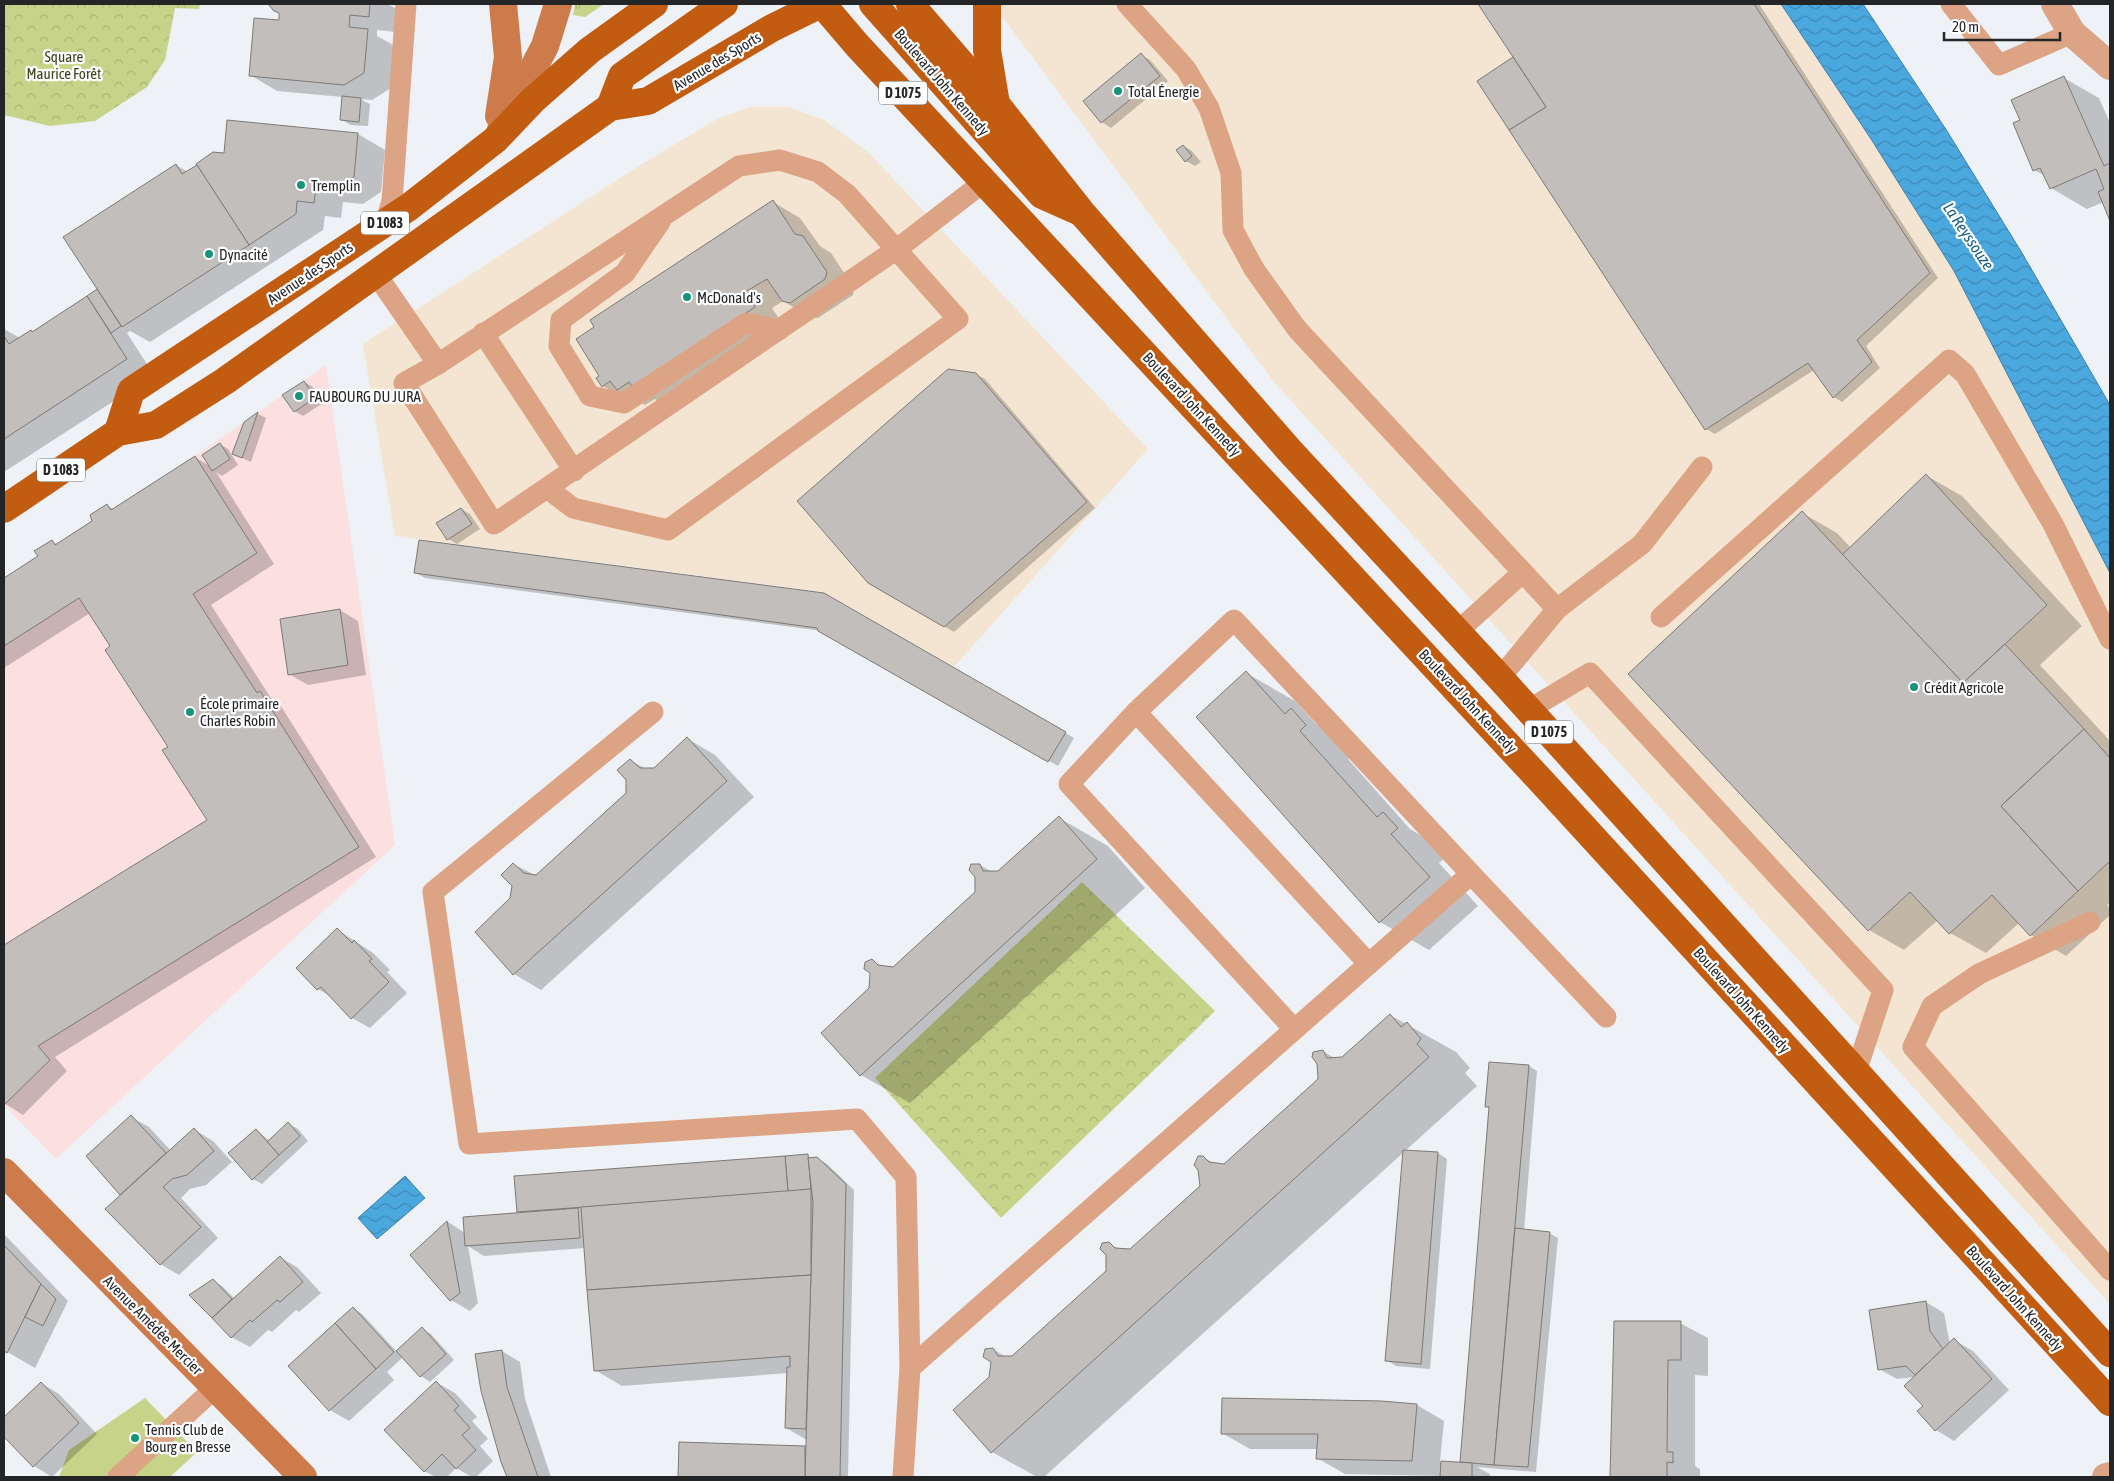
<svg xmlns="http://www.w3.org/2000/svg" width="2114" height="1481" font-family="'Asap Condensed',sans-serif">
<defs>
<pattern id="grass-tufts" width="24" height="20" patternUnits="userSpaceOnUse" patternTransform="scale(1.25)"><rect width="24" height="20" fill="#c8d38a"/><path d="M3 7l-1-3M5 7V3M7 7l1-3M15 17l-1-3M17 17v-4M19 17l1-3" fill="none" stroke="#acb577"/></pattern>
<pattern id="park-crowns" width="20" height="18" patternUnits="userSpaceOnUse" patternTransform="scale(1.25)"><rect width="20" height="18" fill="#c8d38a"/><path d="M2 6a3 3 0 1 1 6 0M12 15a3 3 0 1 1 6 0" fill="none" stroke="#acb577"/></pattern>
<pattern id="water-waves" width="16" height="10" patternUnits="userSpaceOnUse" patternTransform="scale(1.25)"><rect width="16" height="10" fill="#4ba8df"/><path d="M0 5q4-4 8 0t8 0" fill="none" stroke="#3e89b5"/></pattern>
</defs>
<rect width="100%" height="100%" fill="#eef1f5"/>
<g fill="#f3e5d1">
<polygon points="993,4 1781,4 1871,139 1954,271 2110,573 2110,1304 1274,382"/>
<polygon points="750,107 788,107 824,120 869,153 1148,449 954,667 824,592 395,536 363,344 639,166 717,119"/>
</g>
<polygon fill="#fbe0df" points="326,365 395,845 56,1159 4,1105 4,578 38,557 34,551 52,540 56,544 92,521 90,515 107,504 111,510 195,456"/>
<polygon fill="url(#grass-tufts)" points="575,4 604,4 585,17 573,15"/>
<g fill="url(#park-crowns)">
<polygon points="4,4 200,4 199,9 175,8 165,60 147,87 95,121 50,126 4,115"/>
<polygon points="1082,882 1215,1011 1001,1218 875,1078"/>
</g>
<polygon fill="#c8d38a" points="145,1398 197,1452 170,1477 59,1477 69,1450"/>
<g fill="url(#water-waves)" stroke="#3f81a8">
<polygon points="1781,4 1863,4 1947,131 2022,253 2110,405 2110,573 1954,271 1871,139"/>
<polygon points="405,1176 425,1198 377,1239 358,1218"/>
</g>
<g fill="#0003">
<polygon points="269,4 387,4 399,10 396,32 377,30 377,36 395,46 391,88 372,100 360,99 370,104 368,126 350,125 341,119 343,97 277,91 250,75 280,21 281,12"/>
<polygon points="1479,4 1759,4 1938,278 1866,346 1880,368 1842,402 1834,397 1814,370 1715,434 1706,429 1515,57"/>
<polygon points="1141,55 1150,60 1168,81 1111,128 1102,122 1084,101"/>
<polygon points="2064,78 2099,98 2110,123 2110,218 2104,202 2087,209 2051,188 2046,176 2034,170 2022,121"/>
<polygon points="358,134 385,150 381,192 363,204 343,202 341,218 325,216 323,230 150,342 130,331 127,333 154,375 4,472 4,329 20,338 31,331 33,332 97,291 101,293 176,165 188,172 225,155"/>
<polygon points="1184,146 1192,151 1201,162 1195,166 1186,161"/>
<polygon points="773,202 800,218 820,246 831,253 854,288 853,295 818,318 810,317 783,301 772,308 782,323 661,403 655,399 645,405 634,399 630,402 603,386"/>
<polygon points="975,374 985,379 1095,508 954,632 869,582"/>
<polygon points="304,382 313,387 323,403 303,416 294,411"/>
<polygon points="258,414 266,418 251,462 233,454 245,423"/>
<polygon points="220,444 228,449 238,465 222,476 216,472 274,564 211,605 271,698 279,703 376,857 55,1057 67,1071 23,1115 4,1103 4,947 208,820 170,747 90,613 4,668 4,580 40,557 52,541 58,545 94,522 107,506 114,509 195,457 211,467"/>
<polygon points="1927,476 1962,496 2082,626 2040,665 2110,741 2110,902 2107,905 2110,909 2110,915 2066,956 2031,935 2019,923 1986,953 1950,933 1938,920 1904,950 1869,930 1802,513 1837,533 1851,548"/>
<polygon points="461,509 470,514 480,529 457,544 448,539"/>
<polygon points="416,573 824,594 1074,738 1058,766 822,631 425,578"/>
<polygon points="340,610 358,621 366,675 308,685 289,674"/>
<polygon points="1246,673 1295,701 1316,724 1340,738 1354,754 1348,759 1410,829 1432,842 1446,857 1439,863 1478,906 1429,950 1380,922"/>
<polygon points="688,739 715,755 754,797 541,990 514,974 476,932 512,899 513,864 537,876 627,793 630,760 646,769 655,769"/>
<polygon points="1059,818 1108,846 1145,888 910,1103 861,1075 871,989 871,972 865,965 871,960 883,967 893,968 976,893 980,865 992,872 999,872"/>
<polygon points="338,930 373,953 390,970 387,972 407,993 370,1028 352,1018 333,998 318,989 298,968"/>
<polygon points="1390,1015 1456,1052 1470,1068 1465,1073 1477,1086 1405,1151 1438,1153 1447,1159 1430,1369 1396,1366 1387,1360 1404,1152 1044,1477 1037,1477 992,1452 990,1377 993,1349 1006,1357 1013,1357 1107,1271 1108,1243 1121,1250 1130,1250 1201,1186 1196,1162 1203,1157 1215,1164 1224,1165 1319,1080 1323,1051 1336,1059 1342,1059"/>
<polygon points="1529,1066 1537,1071 1524,1231 1549,1233 1558,1238 1536,1472 1477,1467 1490,1474 1490,1477 1345,1474 1317,1458 1318,1449 1250,1449 1222,1433 1417,1405 1444,1421 1440,1462 1465,1463 1461,1461 1491,1109 1486,1106"/>
<polygon points="131,1117 149,1127 171,1151 195,1130 213,1141 232,1162 206,1185 190,1189 181,1198 218,1238 179,1275 160,1264 122,1195 88,1157"/>
<polygon points="289,1124 298,1129 308,1141 262,1184 253,1179 256,1130 270,1141"/>
<polygon points="807,1156 826,1163 854,1190 848,1477 679,1477 681,1443 806,1448 807,1440 786,1428 788,1373 622,1386 595,1370 585,1248 484,1256 468,1246 478,1303 470,1311 451,1300 412,1255 448,1222 465,1233 522,1213 518,1211"/>
<polygon points="4,1234 68,1301 35,1368 4,1350"/>
<polygon points="280,1257 298,1268 321,1293 299,1312 296,1310 272,1332 268,1330 250,1347 231,1337 191,1295 213,1281 222,1286 235,1299"/>
<polygon points="1926,1302 1944,1313 1950,1344 1954,1340 1973,1351 2009,1390 1954,1441 1936,1430 1919,1412 1925,1406 1915,1377 1897,1379 1879,1369"/>
<polygon points="353,1308 362,1314 397,1352 422,1329 431,1334 454,1360 430,1382 421,1376 403,1357 387,1372 394,1380 349,1421 330,1410 290,1366"/>
<polygon points="1615,1322 1680,1323 1708,1338 1708,1376 1695,1375 1695,1466 1700,1469 1700,1477 1612,1477"/>
<polygon points="502,1351 520,1362 525,1399 551,1477 508,1477 502,1462"/>
<polygon points="41,1383 59,1394 97,1434 52,1477 34,1466 4,1435 4,1419"/>
<polygon points="437,1383 455,1393 477,1417 472,1421 488,1439 480,1446 493,1461 476,1477 472,1477 456,1468 447,1477 436,1477 424,1471"/>
</g>
<g fill="#c2bebb" stroke="#7d7976">
<polygon points="268,4 370,4 369,17 350,15 349,27 368,29 364,73 344,85 249,76 254,18 279,20 279,13 274,11"/>
<polygon points="1478,4 1754,4 1930,273 1857,340 1872,362 1833,398 1808,363 1705,430 1509,130 1546,107"/>
<polygon points="1141,53 1160,76 1101,123 1083,101"/>
<polygon points="1513,57 1546,107 1509,130 1477,81"/>
<polygon points="2064,76 2104,166 2110,163 2110,221 2098,192 2104,189 2096,169 2050,189 2040,168 2033,171 2013,123 2020,120 2011,100"/>
<polygon points="342,96 361,98 359,122 340,120"/>
<polygon points="227,120 358,133 354,177 335,189 316,187 314,203 297,201 296,214 249,245 196,164 213,152 224,153"/>
<polygon points="1183,145 1192,156 1185,162 1176,150"/>
<polygon points="176,164 182,174 197,165 249,245 122,327 63,237"/>
<polygon points="773,200 795,234 803,236 827,272 825,279 790,303 782,301 767,279 745,292 755,307 633,388 629,382 617,390 610,381 602,387 596,378 599,376 576,339 594,327 590,320"/>
<polygon points="97,289 121,326 111,333 87,296"/>
<polygon points="87,296 127,359 4,439 4,336 9,344 31,330 32,332"/>
<polygon points="948,369 976,373 1087,502 944,627 868,583 797,501"/>
<polygon points="304,381 315,398 294,412 282,395"/>
<polygon points="258,412 242,458 232,454 244,422"/>
<polygon points="220,443 230,459 212,471 202,455"/>
<polygon points="195,456 257,553 193,594 257,693 260,691 359,847 38,1046 50,1060 4,1105 4,945 207,820 162,750 168,747 105,650 110,646 79,598 4,646 4,578 38,556 34,551 52,540 55,545 92,521 90,515 107,504 111,510"/>
<polygon points="1926,474 2047,605 1963,683 1842,555"/>
<polygon points="461,508 472,524 447,540 436,523"/>
<polygon points="1802,511 1963,683 2005,644 2084,729 2001,806 2078,891 2030,936 1992,895 1949,934 1910,892 1868,931 1628,674"/>
<polygon points="419,540 824,593 1066,732 1048,762 818,631 817,628 414,573"/>
<polygon points="340,609 348,665 288,675 280,619"/>
<polygon points="1246,671 1285,714 1291,708 1306,725 1300,731 1377,817 1383,812 1398,828 1391,834 1430,877 1379,923 1196,717"/>
<polygon points="2084,729 2110,758 2110,861 2078,891 2001,806"/>
<polygon points="687,737 727,781 513,975 475,932 510,898 512,886 501,875 513,863 524,873 536,875 626,793 626,780 617,770 630,759 640,768 654,768"/>
<polygon points="1059,816 1097,859 860,1076 821,1033 869,988 870,973 864,969 865,962 872,959 878,965 893,967 975,892 975,877 969,870 971,864 980,864 983,871 998,871"/>
<polygon points="337,928 352,943 354,940 372,959 369,961 389,982 351,1019 321,987 317,990 296,968"/>
<polygon points="1390,1014 1401,1027 1407,1022 1421,1039 1417,1044 1429,1057 991,1453 953,1410 989,1377 991,1362 983,1357 985,1349 993,1348 998,1356 1012,1356 1106,1271 1106,1255 1100,1249 1102,1243 1109,1242 1115,1248 1130,1249 1200,1186 1198,1170 1194,1165 1198,1156 1203,1156 1209,1162 1224,1164 1318,1079 1317,1064 1312,1057 1313,1052 1323,1050 1327,1058 1342,1057"/>
<polygon points="1489,1062 1529,1065 1494,1465 1460,1462 1489,1107 1485,1107"/>
<polygon points="131,1115 166,1153 120,1195 86,1156"/>
<polygon points="288,1122 300,1136 279,1155 267,1142"/>
<polygon points="194,1128 214,1151 187,1175 172,1179 163,1187 201,1227 160,1265 105,1209"/>
<polygon points="256,1129 279,1155 252,1180 228,1153"/>
<polygon points="1403,1150 1438,1152 1421,1364 1385,1361"/>
<polygon points="808,1154 811,1189 788,1192 785,1156"/>
<polygon points="785,1156 788,1192 517,1212 514,1176"/>
<polygon points="817,1157 846,1184 840,1477 805,1477 813,1203 808,1158"/>
<polygon points="811,1189 811,1275 587,1290 581,1207"/>
<polygon points="578,1208 580,1238 465,1246 463,1217"/>
<polygon points="447,1221 460,1293 450,1301 410,1255"/>
<polygon points="1515,1228 1550,1232 1528,1467 1494,1465"/>
<polygon points="4,1245 41,1284 7,1353 4,1351"/>
<polygon points="280,1256 303,1282 280,1302 277,1300 252,1322 250,1320 231,1338 212,1318"/>
<polygon points="811,1275 806,1429 785,1428 787,1367 790,1367 790,1356 594,1371 587,1290"/>
<polygon points="213,1279 232,1299 212,1318 189,1295"/>
<polygon points="41,1284 56,1299 43,1326 25,1317"/>
<polygon points="1926,1301 1930,1331 1943,1349 1915,1375 1906,1366 1878,1370 1869,1310"/>
<polygon points="353,1307 394,1352 376,1369 335,1323"/>
<polygon points="1614,1321 1681,1321 1681,1360 1668,1360 1667,1452 1673,1452 1673,1463 1667,1462 1667,1477 1610,1477"/>
<polygon points="335,1323 376,1369 329,1411 288,1366"/>
<polygon points="422,1327 446,1354 420,1377 396,1351"/>
<polygon points="1954,1338 1992,1379 1935,1431 1917,1411 1923,1406 1904,1386"/>
<polygon points="502,1350 507,1387 538,1477 507,1477 501,1462 481,1391 475,1354"/>
<polygon points="436,1381 459,1406 454,1410 470,1428 462,1435 476,1450 456,1469 442,1454 424,1472 384,1430"/>
<polygon points="41,1382 79,1423 33,1467 4,1437 4,1417"/>
<polygon points="1222,1398 1381,1401 1417,1404 1412,1461 1316,1459 1318,1434 1221,1434"/>
<polygon points="679,1442 805,1446 805,1477 678,1477"/>
<polygon points="1441,1461 1472,1463 1472,1477 1440,1477"/>
</g>
<g fill="none" stroke-linecap="round" stroke-linejoin="round">
<g stroke="#dda385" stroke-width="21">
<polyline points="1127,4 1186,69 1209,108 1231,173 1233,230 1254,269 1297,329 1557,609 1642,544 1702,467"/>
<polyline points="1951,4 1999,65 2072,33"/>
<polyline points="386,222 392,201 406,4"/>
<polyline points="660,222 625,273 561,320 559,346 590,396 624,403 746,323 779,330"/>
<polyline points="376,274 438,364"/>
<polyline points="483,333 574,471"/>
<polyline points="547,488 573,508 668,530 958,319 847,194 818,172 780,160 739,166 438,364 404,383 494,524 897,249 985,181"/>
<polyline points="1661,617 1949,360 1965,374 2053,524 2110,639"/>
<polyline points="1457,632 1522,573"/>
<polyline points="1500,678 1557,609"/>
<polyline points="1528,710 1590,673 1883,990 1856,1072"/>
<polyline points="653,712 433,892 469,1144 857,1119 906,1177 910,1368"/>
<polyline points="1136,712 1069,784 1294,1029"/>
<polyline points="1471,874 1606,1017"/>
<polyline points="2090,922 1979,974 1932,1006 1913,1047 2110,1270"/>
<polyline points="118,1477 215,1388"/>
<path d="M903,1477L910,1368C1097,1203 1284,1039 1471,874L1234,620L1136,712L1369,964"/>
</g>
<g stroke="#dda385" stroke-width="28">
<polyline points="2055,4 2072,33 2110,66"/>
<polyline points="2106,1477 2110,1476"/>
</g>
<g stroke="#ce7b4c" stroke-width="28">
<polyline points="499,116 508,57 503,4"/>
<polyline points="501,130 545,46 558,4"/>
<polyline points="4,1172 303,1477"/>
</g>
<g stroke="#c25c11" stroke-width="28">
<polyline points="822,4 857,45 1543,783 2110,1402"/>
<polyline points="873,4 1042,195 1078,211"/>
<polyline points="910,4 996,104 1082,213 1289,450 1500,678 2110,1353"/>
<polyline points="987,4 987,50 996,104"/>
<polyline points="610,107 622,76 724,4"/>
<polyline points="118,432 131,391 409,207 495,140 533,100 590,50 654,4"/>
<polyline points="4,509 118,432 156,425 225,381 610,107 648,101 772,28 821,4"/>
</g>
</g>
<g fill="#16937a" stroke="#fefeff" stroke-width="2">
<circle cx="1118" cy="91" r="5"/>
<circle cx="301" cy="185" r="5"/>
<circle cx="209" cy="254" r="5"/>
<circle cx="687" cy="297" r="5"/>
<circle cx="299" cy="396" r="5"/>
<circle cx="1914" cy="687" r="5"/>
<circle cx="190" cy="712" r="5"/>
<circle cx="135" cy="1438" r="5"/>
</g>
<g text-anchor="middle" dominant-baseline="central" stroke-width="4.5" stroke-linejoin="round" paint-order="stroke">
<g fill="#fefeff" stroke="#656668" stroke-width="1">
<rect x="879" y="81.5" width="48" height="23" rx="4"/>
<rect x="361" y="211.5" width="48" height="23" rx="4"/>
<rect x="37" y="458.5" width="48" height="23" rx="4"/>
<rect x="1525" y="720.5" width="48" height="23" rx="4"/>
</g>
<g font-size="14" font-weight="bold" fill="#242527">
<text x="903" y="93">D 1075</text>
<text x="385" y="223">D 1083</text>
<text x="61" y="470">D 1083</text>
<text x="1549" y="732">D 1075</text>
</g>
<g font-size="15" fill="#3d421b" stroke="#fefeff">
<text x="64" y="56">Square<tspan x="64" dy="17">Maurice Forêt</tspan></text>
</g>
<g font-size="15" fill="#242527" stroke="#fefeff">
<text transform="translate(717 61) rotate(-31)">Avenue des Sports</text>
<text transform="translate(942 82) rotate(49)">Boulevard John Kennedy</text>
<text transform="translate(310 273) rotate(-34)">Avenue des Sports</text>
<text transform="translate(1192 404) rotate(47)">Boulevard John Kennedy</text>
<text transform="translate(1468 701) rotate(47)">Boulevard John Kennedy</text>
<text transform="translate(1742 1000) rotate(48)">Boulevard John Kennedy</text>
<text transform="translate(2015 1298) rotate(48)">Boulevard John Kennedy</text>
<text transform="translate(153 1325) rotate(45)">Avenue Amédée Mercier</text>
</g>
<g font-size="15" fill="#242527" stroke="#fefeff" text-anchor="start">
<text x="1128" y="91">Total Énergie</text>
<text x="311" y="185">Tremplin</text>
<text x="219" y="254">Dynacité</text>
<text x="697" y="297">McDonald's</text>
<text x="309" y="396">FAUBOURG DU JURA</text>
<text x="1924" y="687">Crédit Agricole</text>
<text x="200" y="703">École primaire<tspan x="200" dy="17">Charles Robin</tspan></text>
<text x="145" y="1429">Tennis Club de<tspan x="145" dy="17">Bourg en Bresse</tspan></text>
</g>
<g font-size="16" font-style="italic" fill="#145a7f" stroke="#fefeff">
<text transform="translate(1969 236) rotate(56)">La Reyssouze</text>
</g>
</g>
<rect width="2114" height="1481" fill="none" stroke="#242527" stroke-width="10"/>
<path d="M1944 32v8h116v-8" fill="none" stroke="#242527" stroke-width="2.5"/>
<text x="1952" y="32" font-size="15" fill="#242527" stroke="#fefeff" stroke-width="4" paint-order="stroke">20 m</text>
</svg>
